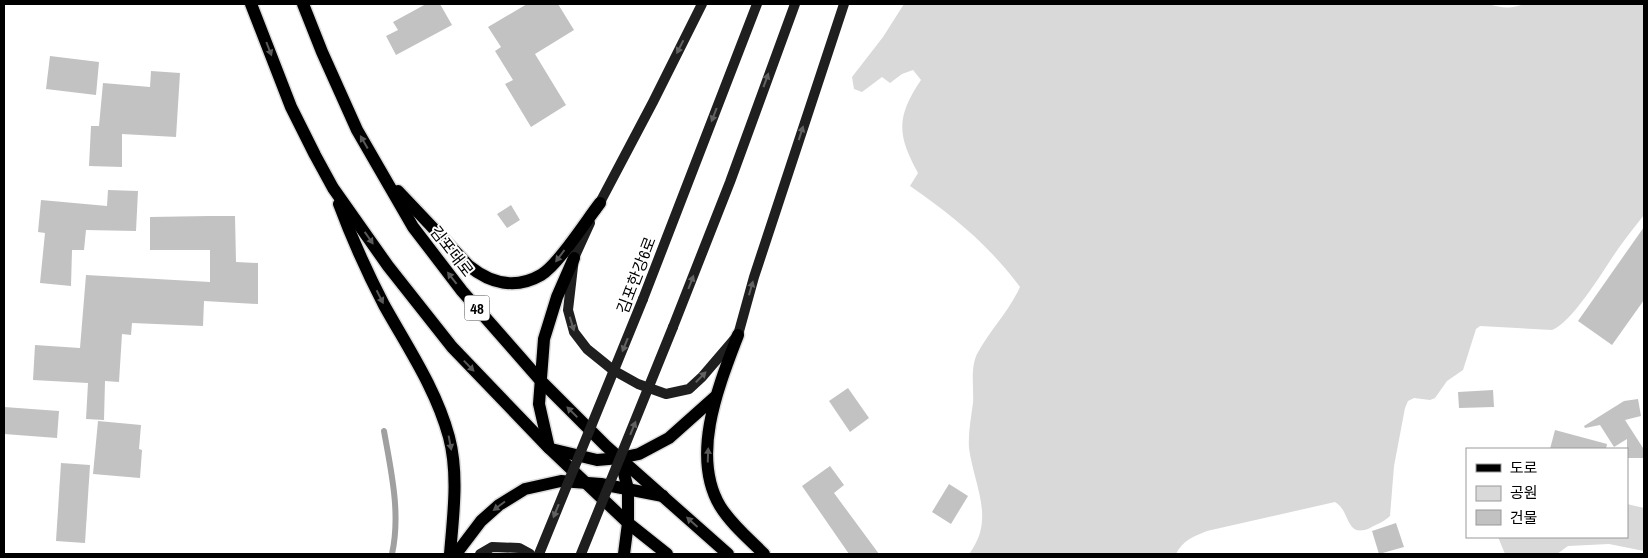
<svg xmlns="http://www.w3.org/2000/svg" width="1648" height="558" font-family="'Archivo Narrow','Noto Sans KR',sans-serif">
<rect width="100%" height="100%" fill="#fff"/>
<g fill="#d9d9d9">
<path d="M904,4H1489C1501,8 1512,9 1524,4H1644V215C1635,226 1626,238 1618,249C1604,269 1573,322 1552,330L1480,326L1476,329L1463,370L1447,381L1435,398L1430,400L1414,398L1408,401L1405,408L1394,466L1390,516C1384,522 1377,524 1370,528C1345,539 1351,511 1335,502L1207,531C1194,536 1182,541 1176,554H969C996,519 974,486 969,448C968,433 971,418 973,403C974,387 970,369 977,354C990,330 1009,311 1020,287C988,244 953,216 910,186L918,173C897,135 896,117 921,80L913,70L902,74L890,83L882,77L862,92L854,89L852,77L883,37Z"/>
<polygon points="1627,504 1644,508 1644,551 1609,544 1568,546 1557,554 1505,554 1498,537 1627,537"/>
</g>
<g fill="none" stroke-linecap="round" stroke-linejoin="round">
<path stroke="#a0a0a0" stroke-width="6" d="M384,431C391,471 401,513 392,554"/>
</g>
<g fill="#c2c2c2">
<polygon points="426,4 440,4 452,25 396,55 386,36 398,30 393,22"/>
<polygon points="527,4 558,4 574,30 535,54 566,105 531,127 505,84 513,80 495,51 501,47 488,27"/>
<polygon points="50,56 99,62 96,95 46,89"/>
<polygon points="151,71 180,73 176,137 122,134 122,167 89,166 91,126 99,126 103,83 150,87"/>
<polygon points="108,190 138,191 136,231 86,230 84,250 72,250 71,286 40,283 45,233 38,232 41,200 107,206"/>
<polygon points="511,205 520,220 507,228 497,214"/>
<polygon points="209,216 235,216 236,262 258,263 258,304 204,301 203,326 132,323 131,335 122,334 119,382 105,381 104,420 86,419 88,383 33,380 35,345 80,348 86,275 210,282 210,250 150,250 150,217"/>
<polygon points="1644,227 1644,300 1612,345 1578,321"/>
<polygon points="848,388 869,418 850,432 829,401"/>
<polygon points="1493,390 1494,407 1459,408 1458,392"/>
<polygon points="1638,399 1641,416 1625,420 1643,448 1643,458 1627,458 1627,439 1614,447 1600,425 1585,428 1584,426 1624,401"/>
<polygon points="4,407 59,411 57,438 4,434"/>
<polygon points="98,421 141,425 139,449 142,450 140,478 93,474"/>
<polygon points="1555,430 1607,444 1606,449 1550,449"/>
<polygon points="61,463 90,465 85,543 56,541"/>
<polygon points="830,466 844,485 834,493 879,554 849,554 802,486"/>
<polygon points="949,484 968,496 951,524 932,512"/>
<polygon points="1396,523 1404,547 1379,554 1372,531"/>
</g>
<g fill="none" stroke-linecap="round" stroke-linejoin="round">
<g stroke="#dbdbdb" stroke-width="15">
<g id="primary">
<polyline points="251,4 291,107 315,155 333,188 388,266 452,347 549,448 628,523 667,554"/>
<polyline points="303,4 322,52 357,130 413,227 462,291 541,381 606,446 728,554"/>
<path d="M398,191L469,266C490,283 515,290 541,275C558,265 586,221 600,203"/>
<path d="M339,204C352,239 367,272 384,305C408,348 436,389 449,437C459,475 453,516 450,554"/>
<path d="M738,335C719,385 690,455 720,506C731,524 749,539 764,554"/>
<polyline points="549,448 539,404 544,339 557,297 574,258"/>
<polyline points="551,449 597,460 620,458 639,454 669,438 715,397"/>
<polyline points="620,458 628,489 628,523 624,554"/>
<polyline points="456,554 481,521 499,505 525,489 561,481 601,484 663,496"/>
</g>
</g>
<g stroke="#1f1f1f" stroke-width="10">
<polyline points="596,210 653,102 702,4"/>
<polyline points="590,223 574,258 568,310 574,332 587,349 613,370 638,384 666,394 689,389 702,377 738,335 754,277 844,4"/>
<polyline points="643,299 757,4"/>
<polyline points="673,327 730,182 795,4"/>
<polyline points="480,554 492,547 519,548 530,554"/>
</g>
<use href="#primary" stroke="#000" stroke-width="12"/>
<g stroke="#1f1f1f" stroke-width="10">
<polyline points="539,554 643,299"/>
<polyline points="581,554 673,327"/>
</g>
</g>
<defs><path id="oneway-solid" d="M-6-.8H1V-3.2L6.5 0L1 3.2V.8H-6Z" transform="scale(1.25)"/></defs>
<g fill="#626262">
<use href="#oneway-solid" transform="translate(680 47) rotate(117)"/>
<use href="#oneway-solid" transform="translate(766 80) rotate(-70)"/>
<use href="#oneway-solid" transform="translate(714 115) rotate(111)"/>
<use href="#oneway-solid" transform="translate(801 133) rotate(-72)"/>
<use href="#oneway-solid" transform="translate(691 282) rotate(-69)"/>
<use href="#oneway-solid" transform="translate(751 288) rotate(-74)"/>
<use href="#oneway-solid" transform="translate(572 324) rotate(73)"/>
<use href="#oneway-solid" transform="translate(625 345) rotate(112)"/>
<use href="#oneway-solid" transform="translate(701 377) rotate(-46)"/>
<use href="#oneway-solid" transform="translate(633 428) rotate(-68)"/>
<use href="#oneway-solid" transform="translate(556 511) rotate(112)"/>
</g>
<g fill="#595959">
<use href="#oneway-solid" transform="translate(269 49) rotate(69)"/>
<use href="#oneway-solid" transform="translate(364 142) rotate(-120)"/>
<use href="#oneway-solid" transform="translate(369 238) rotate(55)"/>
<use href="#oneway-solid" transform="translate(560 256) rotate(127)"/>
<use href="#oneway-solid" transform="translate(452 278) rotate(-128)"/>
<use href="#oneway-solid" transform="translate(380 297) rotate(63)"/>
<use href="#oneway-solid" transform="translate(469 366) rotate(46)"/>
<use href="#oneway-solid" transform="translate(572 412) rotate(-135)"/>
<use href="#oneway-solid" transform="translate(450 443) rotate(79)"/>
<use href="#oneway-solid" transform="translate(708 455) rotate(-88)"/>
<use href="#oneway-solid" transform="translate(499 506) rotate(143)"/>
<use href="#oneway-solid" transform="translate(692 522) rotate(-138)"/>
</g>
<g text-anchor="middle" dominant-baseline="central" stroke-width="4" stroke-linejoin="round" paint-order="stroke">
<rect fill="#fff" stroke="#4c4c4c" stroke-width="1" x="464.5" y="295.5" width="25" height="25" rx="4"/>
<g font-size="15" font-weight="bold" fill="#000">
<text x="477" y="308">48</text>
</g>
<g font-size="16" fill="#000" stroke="#fff">
<text transform="translate(452 251) rotate(52)">김포대로</text>
<text transform="translate(636 275) rotate(-69)">김포한강6로</text>
</g>
</g>
<rect width="1648" height="558" fill="none" stroke="#000000" stroke-width="10"/>
<rect x="1466" y="448" width="162" height="90" fill="#ffffff" stroke="#999999"/>
<rect x="1476" y="464" width="25" height="8" fill="#000000" stroke="#999999"/>
<text x="1510" y="473" font-size="15" fill="#000000">도로</text>
<rect x="1476" y="486" width="25" height="15" fill="#d9d9d9" stroke="#999999"/>
<text x="1510" y="498" font-size="15" fill="#000000">공원</text>
<rect x="1476" y="510" width="25" height="15" fill="#c2c2c2" stroke="#999999"/>
<text x="1510" y="523" font-size="15" fill="#000000">건물</text>
</svg>
